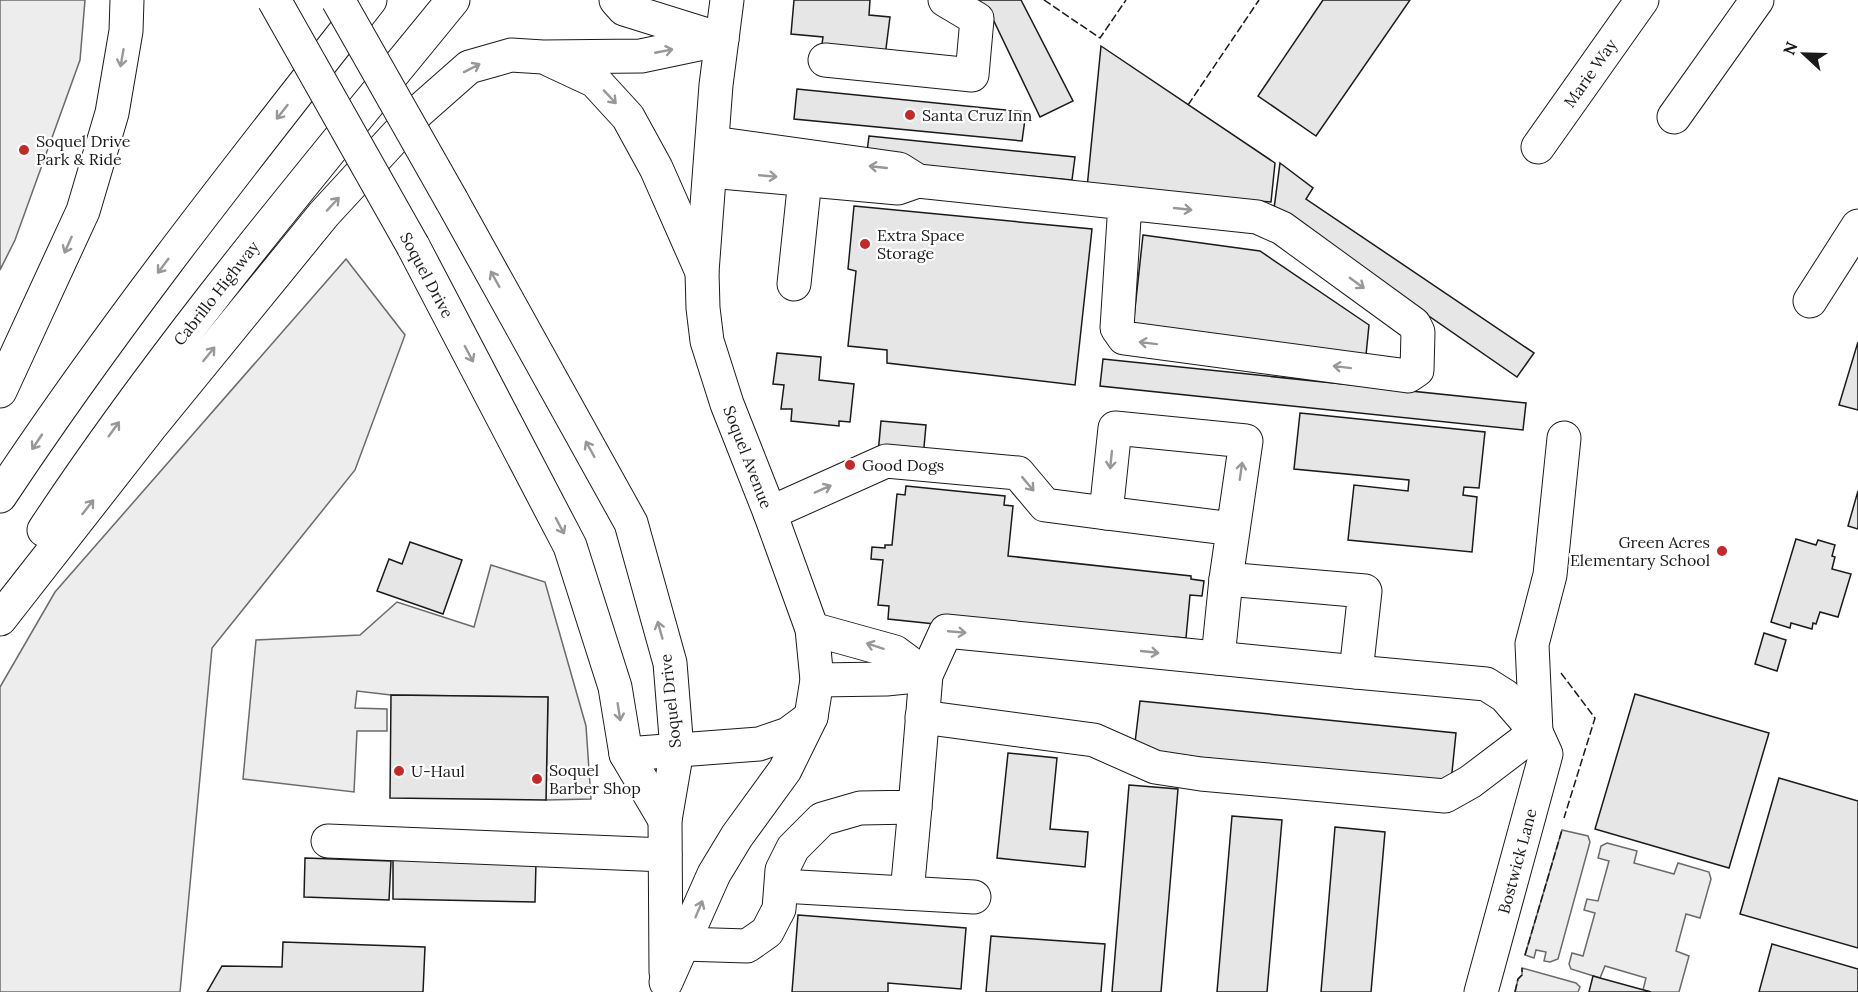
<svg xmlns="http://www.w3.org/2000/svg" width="1858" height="992" font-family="Lora,serif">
<rect width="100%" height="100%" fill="#fff"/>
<g fill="#ededed" stroke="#6a6a6a" stroke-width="1.5">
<polygon points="0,0 85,0 80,60 15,240 0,270"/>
<polygon points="346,259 405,335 355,470 212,648 180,992 0,992 0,687 55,592"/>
<polygon points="491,565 545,582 586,726 591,799 546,800 548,697 391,695 357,691 355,708 387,709 387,731 357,731 354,792 243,779 256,640 360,635 397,602 474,627"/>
<polygon points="1562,830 1588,836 1590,842 1558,959 1550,962 1544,961 1546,952 1536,950 1534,958 1525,955"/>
<polygon points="1607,843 1637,851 1634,863 1674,874 1678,863 1709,872 1711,879 1700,918 1686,914 1676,951 1689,956 1679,992 1651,992 1643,990 1646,978 1605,966 1600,978 1571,969 1569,964 1572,953 1583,956 1595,913 1584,910 1587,899 1598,901 1609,861 1598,858 1601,846"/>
<polygon points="1522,968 1576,983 1580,987 1578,992 1515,992 1518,979 1522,975"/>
</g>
<g fill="#e6e6e6" stroke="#1a1a1a" stroke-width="1.5">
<polygon points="794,0 870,0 869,15 890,17 884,64 821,51 823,37 791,34"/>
<polygon points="971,0 1021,0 1073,101 1040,117 990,13"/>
<polygon points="1323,0 1410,0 1316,136 1258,96"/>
<polygon points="1101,46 1275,163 1271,202 1087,188"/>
<polygon points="797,89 1026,112 1022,141 794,119"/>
<polygon points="869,136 1075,157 1072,180 866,160"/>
<polygon points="1280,163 1313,188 1306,199 1534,353 1517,377 1274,209"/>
<polygon points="854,206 1092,229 1075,385 887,363 887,350 848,346 856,271 848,269"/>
<polygon points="1143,235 1260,251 1369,325 1366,355 1133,327"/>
<polygon points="1858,342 1858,410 1839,405"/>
<polygon points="777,353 821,357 819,380 854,384 850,422 839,421 839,426 791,421 792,409 781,409 784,385 773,384"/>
<polygon points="1103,359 1526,403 1523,430 1100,386"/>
<polygon points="1300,413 1485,432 1479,488 1464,487 1463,495 1477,497 1472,552 1348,540 1354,485 1408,491 1409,480 1294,469"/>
<polygon points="881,421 926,425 923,458 878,454"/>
<polygon points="906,486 1005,496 1004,505 1013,506 1008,556 1191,576 1191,579 1204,581 1202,596 1190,595 1186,638 1174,637 1172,649 888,619 889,606 878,605 883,560 871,559 872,547 885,548 885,545 892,545 897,494 905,495"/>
<polygon points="1858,491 1858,529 1848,526"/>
<polygon points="1796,539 1816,545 1818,540 1835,545 1832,556 1835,557 1832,569 1851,574 1838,617 1820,612 1816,624 1813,623 1812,629 1791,623 1790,628 1771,622"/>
<polygon points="410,542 462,560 443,614 377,591 389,559 402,564"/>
<polygon points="1764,633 1786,640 1777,671 1755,664"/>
<polygon points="1635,694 1769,733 1729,868 1595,829"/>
<polygon points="391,695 548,697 546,800 390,798"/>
<polygon points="1140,701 1456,733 1451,782 1134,751"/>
<polygon points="1008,753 1057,758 1050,829 1088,832 1085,867 997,858"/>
<polygon points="1779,778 1858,801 1858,948 1740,914"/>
<polygon points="1129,785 1178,789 1161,992 1112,992"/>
<polygon points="1232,816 1282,820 1267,992 1217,992"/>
<polygon points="1335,827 1385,832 1371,992 1321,992"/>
<polygon points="305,858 391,861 389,900 304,897"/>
<polygon points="393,859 536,862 535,902 393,899"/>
<polygon points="798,915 966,928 961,989 888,983 888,992 792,992"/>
<polygon points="991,936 1105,944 1101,992 986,992"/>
<polygon points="283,942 425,947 423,992 207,992 222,966 282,967"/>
<polygon points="1772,944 1858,969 1858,992 1759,992"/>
<polygon points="1593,976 1600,978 1651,992 1589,992"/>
</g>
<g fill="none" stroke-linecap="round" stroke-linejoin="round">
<g stroke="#1a1a1a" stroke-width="35">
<g id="minor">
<polyline points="825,60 972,75 977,19 945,0"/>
<polyline points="1674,117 1757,0"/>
<polyline points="1538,147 1642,0"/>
<polyline points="710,171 898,188 918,181 899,169 713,143"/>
<polyline points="918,181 1257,217 1282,228 1414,324 1418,332 1417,370 1408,376 1124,338 1117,328 1125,203"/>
<polyline points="794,284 805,179"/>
<polyline points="1810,301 1858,226"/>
<polyline points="770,513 886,461 1018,473 1045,505 1106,513"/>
<polyline points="812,629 895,652 926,675"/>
<polyline points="1218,658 1226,579"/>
<polyline points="1356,672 1486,684 1505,696 1536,732 1546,754 1481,992"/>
<polyline points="817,680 886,679 926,675"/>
<polyline points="922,717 1094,740 1155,767 1201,774 1445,796 1470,782 1536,732"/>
<polyline points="1536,732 1532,644 1550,575 1564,438"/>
<polyline points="328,841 665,855"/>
<polyline points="782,886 974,897"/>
<polyline points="907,893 915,807"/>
<polyline points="683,944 747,946 767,932 779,909 782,870 793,848 822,819 860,808 915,807 926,675 946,631 1356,672 1365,591 1226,579 1246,441 1115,428 1106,513 1233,529"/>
</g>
</g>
<g stroke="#1a1a1a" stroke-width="35">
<g id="major">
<polyline points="452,201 631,523 670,663 677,750 665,820 666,972"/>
<polyline points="413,246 570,546 615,687 626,754 665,820"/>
<polyline points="626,754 759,744 788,734 811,717"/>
<polyline points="666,982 714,874 737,836 785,770 811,717 817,680 812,629 770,513 727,404 707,341 703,308 702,272 716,85 727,0"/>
</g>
</g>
<g stroke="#1a1a1a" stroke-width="35">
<g id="highway">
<polyline points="616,0 624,9 720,39"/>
<polyline points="550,60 595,81 628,117 656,168 702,272"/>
<polyline points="0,391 83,211 112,113 126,31 127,0"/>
<path d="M0,496C114,324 243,162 370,0"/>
<path d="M44,530C167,344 312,173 453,0"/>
<polyline points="0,619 151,426 324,214 418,112 469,67 511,55 543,57 641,56 722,39"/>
</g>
</g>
<use href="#minor" stroke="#fff" stroke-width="33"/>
<use href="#major" stroke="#fff" stroke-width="33"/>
<use href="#highway" stroke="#fff" stroke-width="33"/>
<g stroke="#1a1a1a" stroke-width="35" stroke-linecap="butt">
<g id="major-bridge">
<polyline points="274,0 413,246"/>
<polyline points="338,0 452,201"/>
</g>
</g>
<use href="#major-bridge" stroke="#fff" stroke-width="33"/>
<g stroke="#1a1a1a" stroke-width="1.5" stroke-dasharray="8 3" stroke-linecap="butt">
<polyline points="1044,0 1100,38 1126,0"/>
<polyline points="1188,105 1259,0"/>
<polyline points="1561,673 1595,718 1564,818"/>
<polyline points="1525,955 1562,830"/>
<polyline points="1515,992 1518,979 1522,975 1522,968"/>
</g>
</g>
<defs><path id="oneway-shaft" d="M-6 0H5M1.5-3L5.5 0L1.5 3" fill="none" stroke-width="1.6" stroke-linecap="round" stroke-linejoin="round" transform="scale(1.5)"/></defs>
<g stroke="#989898">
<use href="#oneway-shaft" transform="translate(664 51) rotate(-11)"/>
<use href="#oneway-shaft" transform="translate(122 58) rotate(100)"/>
<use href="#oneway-shaft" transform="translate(472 68) rotate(-27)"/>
<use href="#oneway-shaft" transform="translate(610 97) rotate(47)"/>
<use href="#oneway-shaft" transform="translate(282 112) rotate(128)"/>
<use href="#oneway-shaft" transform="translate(878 167) rotate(-174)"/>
<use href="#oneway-shaft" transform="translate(768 176) rotate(5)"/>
<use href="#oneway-shaft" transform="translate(333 204) rotate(-47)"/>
<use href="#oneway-shaft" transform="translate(1183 209) rotate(6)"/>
<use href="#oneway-shaft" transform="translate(68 245) rotate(114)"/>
<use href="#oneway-shaft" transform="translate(163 266) rotate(127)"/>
<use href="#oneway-shaft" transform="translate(495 279) rotate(-119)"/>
<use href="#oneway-shaft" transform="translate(1357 283) rotate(36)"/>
<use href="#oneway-shaft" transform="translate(1148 343) rotate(-173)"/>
<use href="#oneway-shaft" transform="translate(209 354) rotate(-51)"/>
<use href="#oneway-shaft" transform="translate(469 354) rotate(62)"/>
<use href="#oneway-shaft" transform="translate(1342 367) rotate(-173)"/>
<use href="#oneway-shaft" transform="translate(114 429) rotate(-54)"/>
<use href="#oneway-shaft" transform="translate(37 442) rotate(124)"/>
<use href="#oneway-shaft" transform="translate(590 449) rotate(-119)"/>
<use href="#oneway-shaft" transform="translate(1111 460) rotate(96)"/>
<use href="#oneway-shaft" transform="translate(1241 471) rotate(-82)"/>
<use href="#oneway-shaft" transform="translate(1028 484) rotate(50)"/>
<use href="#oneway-shaft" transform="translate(823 489) rotate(-24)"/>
<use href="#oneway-shaft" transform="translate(88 507) rotate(-52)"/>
<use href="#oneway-shaft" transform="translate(560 526) rotate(62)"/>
<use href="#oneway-shaft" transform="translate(660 630) rotate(-106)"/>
<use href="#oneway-shaft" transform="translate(957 632) rotate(5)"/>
<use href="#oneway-shaft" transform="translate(875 646) rotate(-162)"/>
<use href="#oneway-shaft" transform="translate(1150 652) rotate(6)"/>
<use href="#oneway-shaft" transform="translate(619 712) rotate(81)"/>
<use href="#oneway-shaft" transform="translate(699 909) rotate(-67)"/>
</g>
<g fill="#c62828" stroke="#fff" stroke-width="2">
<circle cx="910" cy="115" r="6"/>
<circle cx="24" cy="150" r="6"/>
<circle cx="865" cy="244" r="6"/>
<circle cx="850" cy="465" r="6"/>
<circle cx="1722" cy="551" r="6"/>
<circle cx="399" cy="771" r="6"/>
<circle cx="537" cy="779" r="6"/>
</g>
<g text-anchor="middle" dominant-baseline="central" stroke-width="4.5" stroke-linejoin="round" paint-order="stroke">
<g font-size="16" fill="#1a1a1a" stroke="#fff">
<text transform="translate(1590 73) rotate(-55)">Marie Way</text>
<text transform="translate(427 275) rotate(62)">Soquel Drive</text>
<text transform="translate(216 293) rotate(-52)">Cabrillo Highway</text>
<text transform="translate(748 457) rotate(69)">Soquel Avenue</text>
<text transform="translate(670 701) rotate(-96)">Soquel Drive</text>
<text transform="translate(1517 861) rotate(-75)">Bostwick Lane</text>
</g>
<g font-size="16" fill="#1a1a1a" stroke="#fff" text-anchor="start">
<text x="922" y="115">Santa Cruz Inn</text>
<text x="36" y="141">Soquel Drive<tspan x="36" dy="18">Park &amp; Ride</tspan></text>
<text x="877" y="235">Extra Space<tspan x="877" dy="18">Storage</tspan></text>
<text x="862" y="465">Good Dogs</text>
<text x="1710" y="542" text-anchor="end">Green Acres<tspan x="1710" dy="18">Elementary School</tspan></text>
<text x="549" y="770">Soquel<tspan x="549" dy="18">Barber Shop</tspan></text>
<text x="411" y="771">U-Haul</text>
</g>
</g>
<g transform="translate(1804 54) rotate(292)" stroke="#ffffff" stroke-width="4.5" paint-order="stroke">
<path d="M0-4.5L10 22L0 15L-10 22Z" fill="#1a1a1a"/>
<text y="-9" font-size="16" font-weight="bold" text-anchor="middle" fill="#1a1a1a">N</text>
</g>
</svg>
